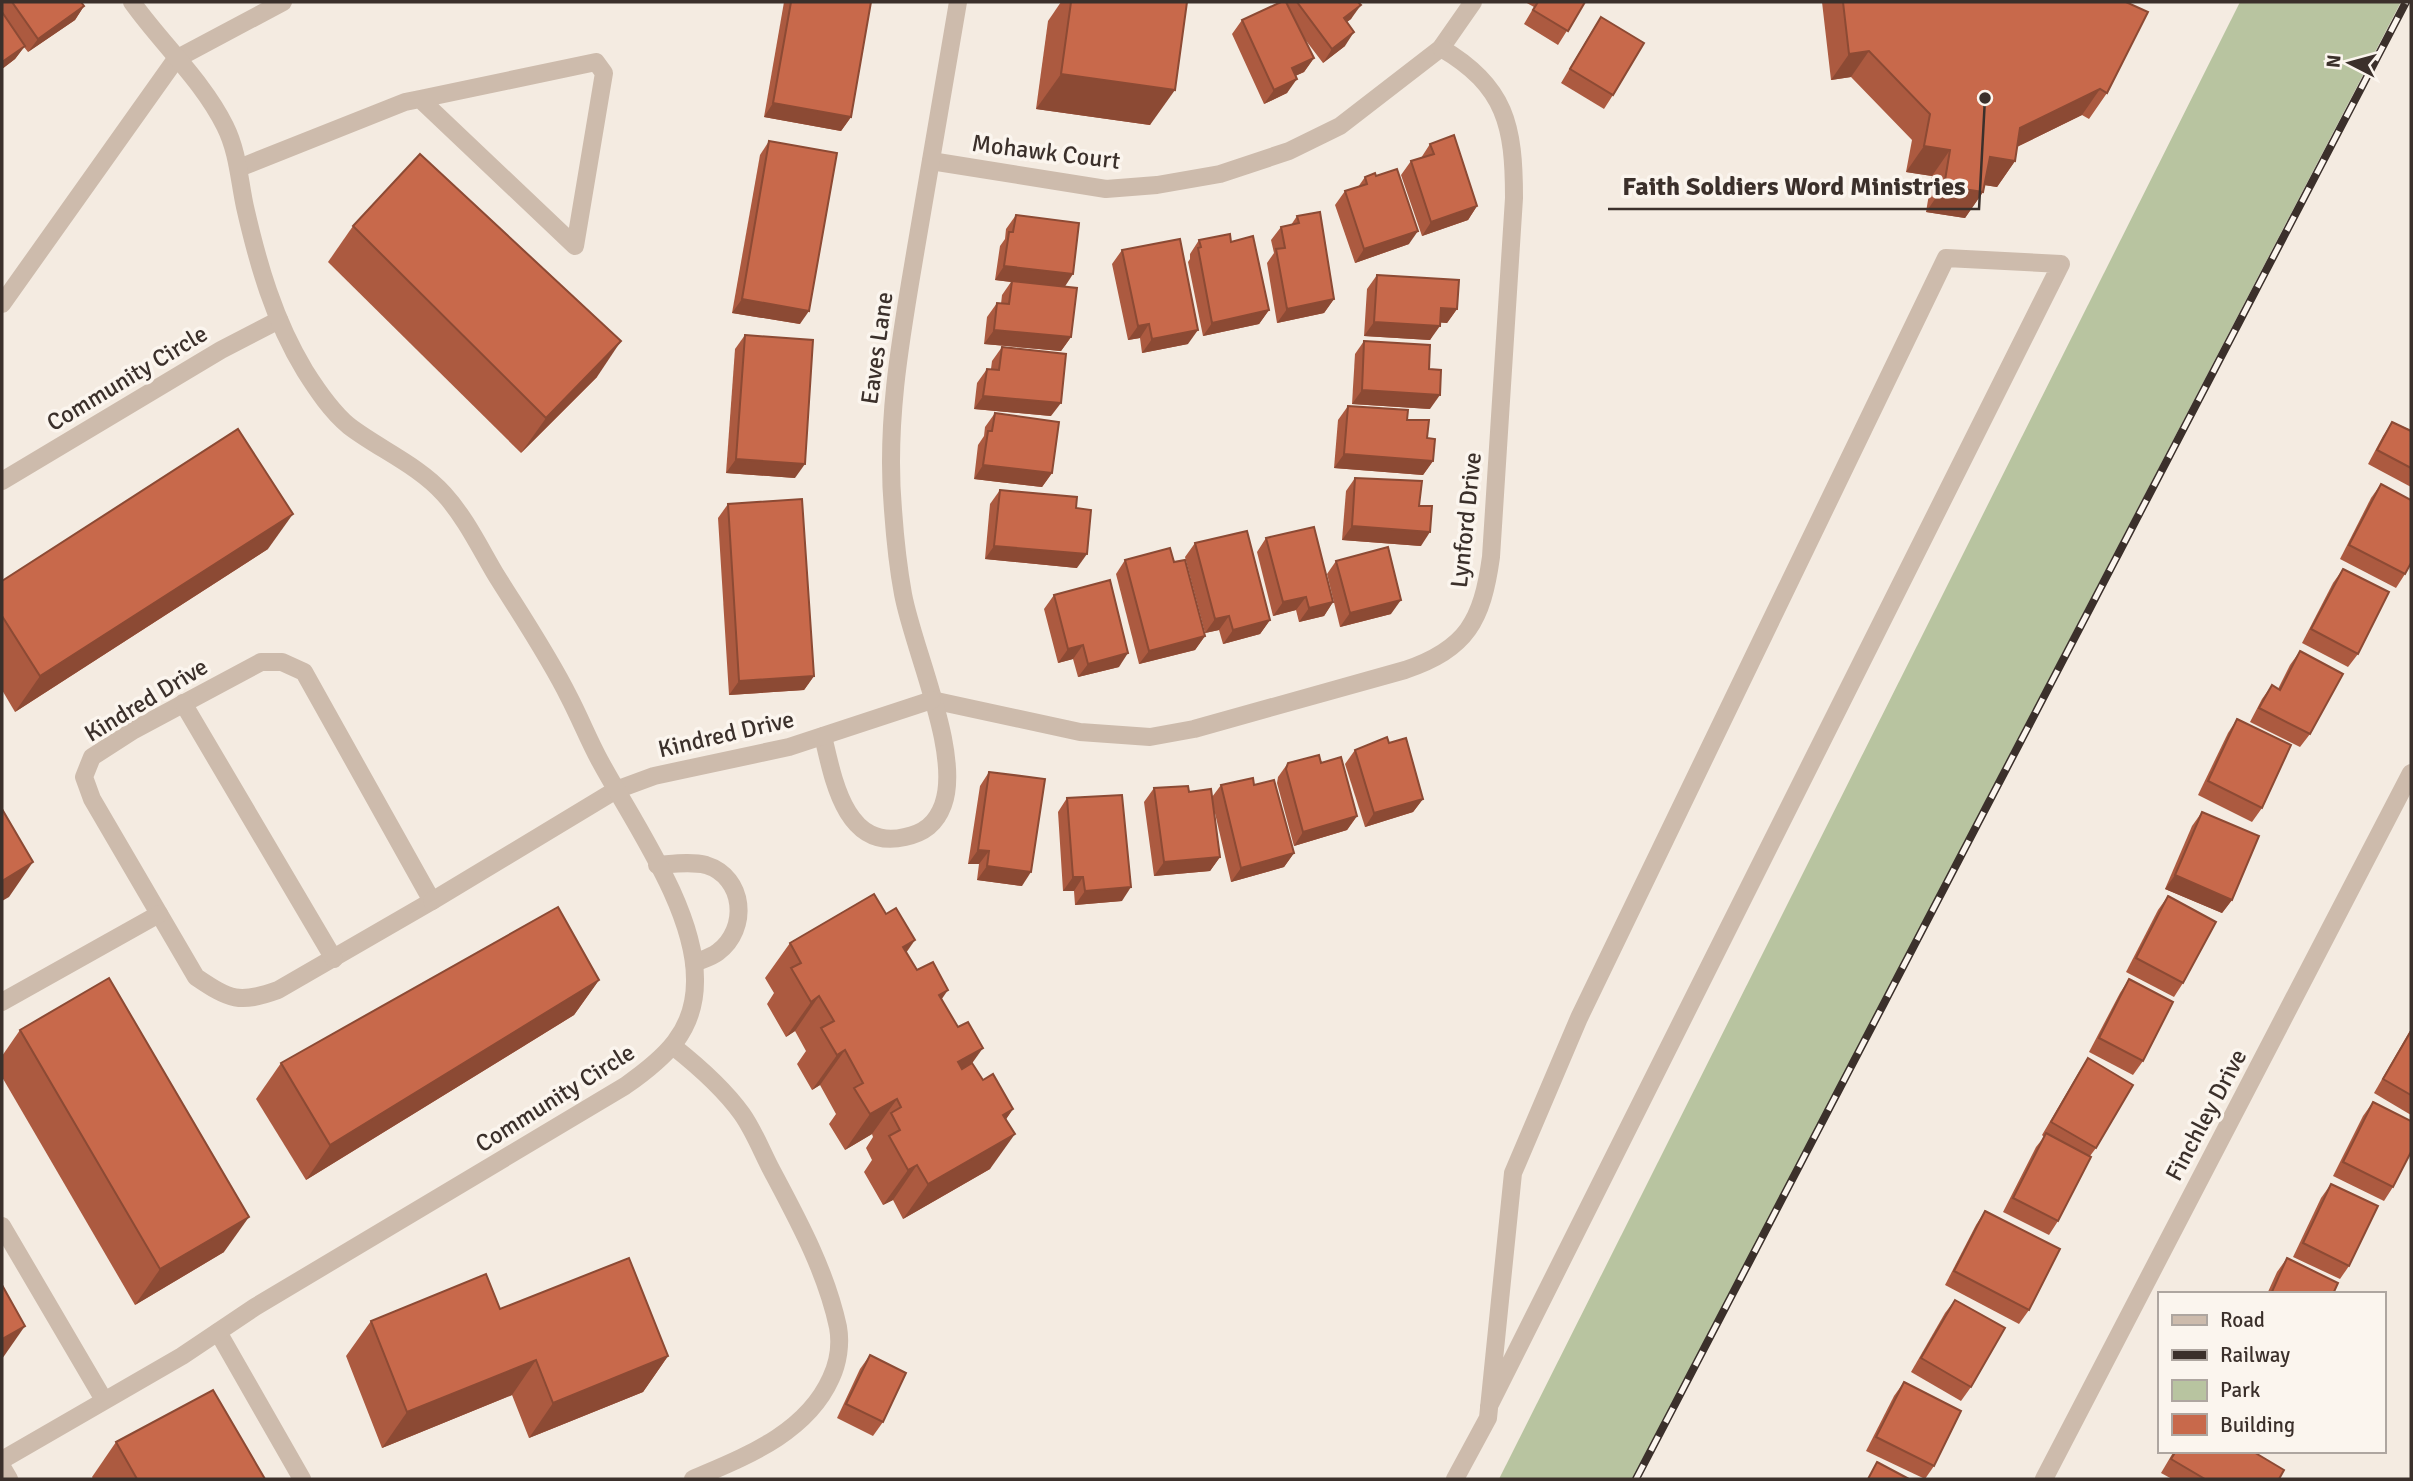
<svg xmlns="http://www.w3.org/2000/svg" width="2413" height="1481" font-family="Signika,sans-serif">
<rect width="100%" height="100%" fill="#f4ebe1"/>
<polygon fill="#b8c4a0" points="2240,2 2401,2 1633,1479 1499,1479"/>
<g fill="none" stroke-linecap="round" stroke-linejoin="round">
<g stroke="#cdbbac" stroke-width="18">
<polyline points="931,161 1106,189 1157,185 1220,174 1289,151 1340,126 1441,48 1473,2"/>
<polyline points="239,168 405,102 420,99 596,62 604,73 575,246 420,99"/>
<polyline points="2,304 176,59 283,2"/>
<polyline points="2,481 221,350 279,320"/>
<path d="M261,662H282L304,672L432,901L278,990C239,1004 230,1000 196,977L92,799L84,777L92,757L134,730Z"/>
<path d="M932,700L1080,732L1150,737L1194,729L1405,670C1467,649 1482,621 1491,557L1514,198C1514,126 1506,86 1441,48"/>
<polyline points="183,703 334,959"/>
<path d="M823,736C833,778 845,851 905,837C924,833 936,824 943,805C962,754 913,649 903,594C898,567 895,538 893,510C885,419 902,331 917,242C931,162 944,82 958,2"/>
<path d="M657,865C672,864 691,861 706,865C745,877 749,929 718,952C712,957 701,960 694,963"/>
<polyline points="432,901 616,790 654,776 789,747 932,700"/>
<polyline points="2,1002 159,914"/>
<path d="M674,1047C698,1066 724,1089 742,1114C754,1131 762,1152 772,1171C798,1220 826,1271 838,1327C841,1344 838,1363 831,1378C806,1434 744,1457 693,1479"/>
<polyline points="2,1226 104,1400"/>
<polyline points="218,1332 302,1479"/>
<path d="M2,1460L182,1356L255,1307L625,1086C665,1058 696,1031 695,979C695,909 633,822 600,761C589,741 580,718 569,697C548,655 521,615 496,575C480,548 465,517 444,494C418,465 379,449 349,426C331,411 317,390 305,371C274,320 258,264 245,207C239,179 238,152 225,126C203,81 161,43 132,2"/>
<polyline points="2,1467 9,1479"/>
<polyline points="1455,1479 1488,1418 1513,1173 1579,1018 1946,258 2061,264 1489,1406"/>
<polyline points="2044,1479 2411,773"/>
</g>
<g stroke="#3b302b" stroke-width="8">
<polyline id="rail" points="1636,1479 2406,2"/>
</g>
<use href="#rail" stroke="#fbf5ee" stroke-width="5" stroke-dasharray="16" stroke-linecap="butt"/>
</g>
<g fill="#ac5a40">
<polygon points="2,2 81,2 84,6 75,20 28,52 24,47 15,59 2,69"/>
<polygon points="784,2 871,2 851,117 841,131 764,117"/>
<polygon points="1061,2 1187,2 1150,125 1036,109 1048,21"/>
<polygon points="1277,2 1358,2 1351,19 1347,22 1345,46 1323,63 1304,38 1314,58 1304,72 1295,76 1287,93 1264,104 1232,34 1242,20 1278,3"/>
<polygon points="1525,2 1585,2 1558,45 1524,24 1534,7"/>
<polygon points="1822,2 2126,2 2107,93 2089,119 2082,115 2017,147 2015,161 1997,187 1984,185 1983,192 1965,218 1926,212 1932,176 1906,172 1912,140 1851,77 1831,80"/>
<polygon points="1601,17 1613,95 1604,109 1561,83 1592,31"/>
<polygon points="769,141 800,324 732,313 760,155"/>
<polygon points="1430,144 1477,206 1468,220 1422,236 1401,175 1411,161 1421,158"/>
<polygon points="1376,176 1409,244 1355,263 1335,205 1345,191 1358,187 1365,177"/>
<polygon points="1016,215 1064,287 1071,337 1061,351 984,344 987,317 997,303 1001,304 1002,295 1011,282 995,280 1000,246 1005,239 1006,229"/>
<polygon points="1297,216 1334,299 1324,313 1277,323 1267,263 1274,253 1271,240 1281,227 1291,225"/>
<polygon points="353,226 597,377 521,453 328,262"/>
<polygon points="1199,240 1231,242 1269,310 1259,324 1203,336 1188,262 1190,259 1190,254"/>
<polygon points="1122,250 1188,344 1142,353 1140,338 1128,340 1112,264"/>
<polygon points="1377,275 1457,309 1447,323 1440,322 1430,340 1364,336 1367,289"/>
<polygon points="745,335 795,478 726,473 735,349"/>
<polygon points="1364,341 1429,369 1430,409 1352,404 1355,354"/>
<polygon points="1002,347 1051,416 974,409 977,383 987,369 991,369 992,361"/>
<polygon points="1348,406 1407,420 1427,438 1433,461 1423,475 1334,468 1338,420"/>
<polygon points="995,413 1052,473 1042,487 974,479 978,445 984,436 985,427"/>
<polygon points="2392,422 2411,430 2411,487 2368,464 2383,436"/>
<polygon points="1355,478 1421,546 1342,540 1346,491"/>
<polygon points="2381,484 2405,574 2396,588 2340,559 2371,498"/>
<polygon points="1000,490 1076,508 1077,568 985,559 990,504"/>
<polygon points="728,504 814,676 804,690 729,695 718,518"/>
<polygon points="1266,538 1333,602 1324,616 1299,622 1296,610 1273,616 1257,552"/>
<polygon points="1195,543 1270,620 1260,634 1223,644 1219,630 1205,633 1185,557"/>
<polygon points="268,549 15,712 2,690 2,581"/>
<polygon points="1125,560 1174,562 1205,636 1195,650 1139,664 1116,574"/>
<polygon points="1336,561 1391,614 1340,627 1327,574"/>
<polygon points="2343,569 2358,654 2348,667 2302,643 2333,583"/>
<polygon points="1054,595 1119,667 1078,677 1073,659 1058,663 1044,609"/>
<polygon points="2300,651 2310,734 2300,747 2250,722 2262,699 2272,685 2278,689 2290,665"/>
<polygon points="2237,719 2262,808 2252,822 2198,795 2228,733"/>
<polygon points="1389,743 1423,799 1413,812 1365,827 1345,764 1355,750"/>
<polygon points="1288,763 1321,763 1357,816 1347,830 1294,846 1277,783 1278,777"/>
<polygon points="989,772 1022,886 977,880 979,864 968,864 980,786"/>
<polygon points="1221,785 1254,785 1294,853 1284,867 1231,882 1214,809 1220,857 1210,871 1154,876 1144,802 1154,788 1189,792 1212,797"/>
<polygon points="1067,798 1122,901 1075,905 1074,891 1063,891 1058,812"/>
<polygon points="2202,812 2232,900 2222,913 2165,889 2192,826"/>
<polygon points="2168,896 2183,983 2174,997 2126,972 2158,910"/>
<polygon points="790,943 906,952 917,970 942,999 972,1063 983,1080 1013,1109 1006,1119 990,1169 903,1219 893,1200 883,1205 864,1172 872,1160 866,1148 873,1137 872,1134 845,1150 829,1124 836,1114 820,1085 812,1090 797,1064 806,1051 795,1031 786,1037 767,1004 774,993 765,978"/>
<polygon points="2129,979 2143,1061 2133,1075 2089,1052 2120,993"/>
<polygon points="599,980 574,1015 306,1180 256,1099 281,1063"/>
<polygon points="2411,1029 2411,1115 2374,1093"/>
<polygon points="20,1030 224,1252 135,1305 2,1077 2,1056"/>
<polygon points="2088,1058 2096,1148 2090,1156 2058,1221 2049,1235 2003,1212 2036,1147 2044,1137 2042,1135 2079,1072"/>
<polygon points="2373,1102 2393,1187 2384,1201 2333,1176 2363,1116"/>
<polygon points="2331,1184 2349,1266 2340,1279 2293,1257 2321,1198"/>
<polygon points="1985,1211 2029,1310 2019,1324 1945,1285 1976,1225"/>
<polygon points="2287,1258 2333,1294 2267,1294 2277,1272"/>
<polygon points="1955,1300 1971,1387 1961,1401 1911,1372 1945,1313"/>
<polygon points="500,1309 668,1356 643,1392 529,1438 512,1395 382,1448 346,1356 371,1321"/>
<polygon points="870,1355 883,1422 873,1436 837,1418 860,1369"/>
<polygon points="1904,1382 1934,1466 1925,1479 1866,1451 1894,1396"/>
<polygon points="116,1442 265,1479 93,1479 92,1477"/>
<polygon points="2174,1451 2252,1451 2279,1479 2172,1479 2161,1473"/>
</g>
<g fill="#8c4a34">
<polygon points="1361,5 1351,19 1334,31 1344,18"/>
<polygon points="84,6 75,20 28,52 38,39"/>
<polygon points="1354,32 1345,46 1323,63 1332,49"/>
<polygon points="25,46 15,59 2,69 2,62"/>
<polygon points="1869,51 1851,77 1831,80 1849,54"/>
<polygon points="1314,58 1304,72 1282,82 1292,68"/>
<polygon points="1061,74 1175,90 1150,125 1036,109"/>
<polygon points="1297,79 1287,93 1264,104 1274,90"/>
<polygon points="2100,89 2082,115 2002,154 2020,128"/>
<polygon points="773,103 851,117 841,131 764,117"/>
<polygon points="1924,146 1950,150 1932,176 1906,172"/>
<polygon points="1990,157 2015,161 1997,187 1972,183"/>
<polygon points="1944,186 1983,192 1965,218 1926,212"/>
<polygon points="1477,206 1468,220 1422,236 1431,222"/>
<polygon points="1418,231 1409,244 1355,263 1364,249"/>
<polygon points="1004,266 1073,274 1064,288 995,280"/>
<polygon points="742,299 809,311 800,324 732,313"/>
<polygon points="1334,299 1324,313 1277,323 1287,309"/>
<polygon points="1441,308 1457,309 1447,323 1431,322"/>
<polygon points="1269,310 1259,324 1203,336 1212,323"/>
<polygon points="1374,322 1440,326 1430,340 1364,336"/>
<polygon points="1149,324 1140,338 1128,340 1138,326"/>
<polygon points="994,330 1071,337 1061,351 984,344"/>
<polygon points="1198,330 1188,344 1142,353 1152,339"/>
<polygon points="621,341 597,377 521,453 546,418"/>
<polygon points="1362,390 1440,395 1430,409 1352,404"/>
<polygon points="983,396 1061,403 1051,416 974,409"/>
<polygon points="1344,454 1433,461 1423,475 1334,468"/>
<polygon points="736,459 805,464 795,478 726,473"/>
<polygon points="983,465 1052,473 1042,487 974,479"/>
<polygon points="293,514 268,549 15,712 40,676"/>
<polygon points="1352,526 1430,532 1421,546 1342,540"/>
<polygon points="994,546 1087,554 1077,568 985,559"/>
<polygon points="1306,597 1296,610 1273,616 1283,602"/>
<polygon points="1401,600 1391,614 1340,627 1350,613"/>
<polygon points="1333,602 1324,616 1299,622 1309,608"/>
<polygon points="1229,616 1219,630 1205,633 1215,619"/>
<polygon points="1270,620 1260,634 1223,644 1233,630"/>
<polygon points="1205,636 1195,650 1139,664 1149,651"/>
<polygon points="1083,645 1073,659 1058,663 1068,649"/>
<polygon points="1128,653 1119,667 1078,677 1088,664"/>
<polygon points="814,676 804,690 729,695 739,681"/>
<polygon points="1423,799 1413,812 1365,827 1374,813"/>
<polygon points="1357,816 1347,830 1294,846 1303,832"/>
<polygon points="978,850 989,851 979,864 968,864"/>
<polygon points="1294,853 1284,867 1231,882 1241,868"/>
<polygon points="1220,857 1210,871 1154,876 1164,862"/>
<polygon points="33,862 9,897 2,901 2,881"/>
<polygon points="987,866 1031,872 1022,886 977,880"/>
<polygon points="2175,875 2232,900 2222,913 2165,889"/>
<polygon points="1073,877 1083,877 1074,891 1063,891"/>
<polygon points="1131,887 1122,901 1075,905 1085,891"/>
<polygon points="915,940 890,976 903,947"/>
<polygon points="599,980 574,1015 306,1180 330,1145"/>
<polygon points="948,990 924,1025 939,995"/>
<polygon points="819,996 795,1031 786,1037 811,1002"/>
<polygon points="983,1048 958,1083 958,1062"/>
<polygon points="845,1050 820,1085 812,1090 837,1055"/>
<polygon points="897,1099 872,1134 845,1150 870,1114"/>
<polygon points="1013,1109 989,1144 1003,1115"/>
<polygon points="1015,1134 990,1169 903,1219 928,1184"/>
<polygon points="917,1165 893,1200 883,1205 908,1170"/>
<polygon points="249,1217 224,1252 135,1305 160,1269"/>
<polygon points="25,1326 2,1359 2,1339"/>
<polygon points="668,1356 643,1392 529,1438 553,1403"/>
<polygon points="536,1360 512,1395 382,1448 407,1412"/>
</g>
<g fill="#c8694b" stroke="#8c4a34" stroke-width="2">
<polygon points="12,2 81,2 84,6 38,39"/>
<polygon points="791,2 871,2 851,117 773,103"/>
<polygon points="1071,2 1187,2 1175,90 1061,74"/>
<polygon points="1281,2 1286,2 1314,58 1292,68 1297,79 1274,90 1242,20"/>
<polygon points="1297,2 1358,2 1361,5 1344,18 1354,32 1332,49"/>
<polygon points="1538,2 1585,2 1568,31 1533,10"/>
<polygon points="1843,2 2126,2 2148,12 2107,93 2100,89 2020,128 2015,161 1990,157 1983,192 1944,186 1950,150 1924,146 1930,114 1869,51 1849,54"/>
<polygon points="2,12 25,46 2,62"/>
<polygon points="1601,17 1644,43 1613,95 1570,69"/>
<polygon points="1454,135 1477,206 1431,222 1411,161 1434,154 1430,144"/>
<polygon points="769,141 837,153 809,311 742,299"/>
<polygon points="420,154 621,341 546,418 353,226"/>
<polygon points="1397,169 1418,231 1364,249 1345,191 1367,184 1365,177 1375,173 1376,176"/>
<polygon points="1320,212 1334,299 1287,309 1276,249 1285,248 1281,227 1299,223 1297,216"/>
<polygon points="1016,215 1079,223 1073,274 1004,266 1009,232 1013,232"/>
<polygon points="1230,234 1231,242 1253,236 1269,310 1212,323 1198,248 1201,247 1199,240"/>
<polygon points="1180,239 1198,330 1152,339 1149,324 1138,326 1122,250"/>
<polygon points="1377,275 1459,280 1457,309 1441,308 1440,326 1374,322"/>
<polygon points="1012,281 1077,288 1071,337 994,330 997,303 1009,304"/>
<polygon points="745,335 813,340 805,464 736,459"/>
<polygon points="1364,341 1430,345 1429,369 1441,370 1440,395 1362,390"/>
<polygon points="1002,347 1066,354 1061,403 983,396 987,369 999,370"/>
<polygon points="1348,406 1408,410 1407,420 1429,420 1427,438 1435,439 1433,461 1344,454"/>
<polygon points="995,413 1059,422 1052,473 983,465 988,431 992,431"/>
<polygon points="2392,422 2411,431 2411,468 2377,450"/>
<polygon points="238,429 293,514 40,676 2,616 2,581"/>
<polygon points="1355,478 1422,481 1419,506 1432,506 1430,532 1352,526"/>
<polygon points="2381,484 2411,500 2411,563 2405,574 2349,545"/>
<polygon points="1000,490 1077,497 1076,508 1091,510 1087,554 994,546"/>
<polygon points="802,499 814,676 739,681 728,504"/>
<polygon points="1314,527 1333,602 1309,608 1306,597 1283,602 1266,538"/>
<polygon points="1247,531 1270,620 1233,630 1229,616 1215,619 1195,543"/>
<polygon points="1388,547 1401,600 1350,613 1336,561"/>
<polygon points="1170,548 1174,562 1185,560 1205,636 1149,651 1125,560"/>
<polygon points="2343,569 2389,592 2358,654 2311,629"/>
<polygon points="1110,580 1128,653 1088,664 1083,645 1068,649 1054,595"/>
<polygon points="2300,651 2343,674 2310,734 2259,708 2272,685 2280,690"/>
<polygon points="2237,719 2291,745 2262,808 2208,781"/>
<polygon points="1387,737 1389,743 1406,738 1423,799 1374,813 1355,750"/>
<polygon points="1319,755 1321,763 1341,757 1357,816 1303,832 1286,769 1288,763"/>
<polygon points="989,772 1045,779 1031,872 987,866 989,851 978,850"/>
<polygon points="1253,778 1254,785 1274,780 1294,853 1241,868 1221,785"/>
<polygon points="1188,786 1189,792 1211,789 1220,857 1164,862 1154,788"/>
<polygon points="1122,795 1131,887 1085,891 1083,877 1073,877 1067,798"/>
<polygon points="2,809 33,862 2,881"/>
<polygon points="2202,812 2259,836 2232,900 2175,875"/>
<polygon points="874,894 886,914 896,908 915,940 903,947 917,970 933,962 948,990 939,995 958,1027 968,1022 983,1048 958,1062 962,1069 972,1063 983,1080 993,1074 1013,1109 1003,1115 1015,1134 928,1184 917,1165 908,1170 889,1136 900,1130 891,1113 901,1107 897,1099 870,1114 854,1088 863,1083 845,1050 837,1055 821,1028 834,1021 819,996 811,1002 791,968 801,963 790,943"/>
<polygon points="2168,896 2216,922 2183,983 2136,958"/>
<polygon points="558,907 599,980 330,1145 281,1063"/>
<polygon points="109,978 249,1217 160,1269 20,1030"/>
<polygon points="2129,979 2173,1002 2143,1061 2099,1038"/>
<polygon points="2411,1031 2411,1095 2383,1079"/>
<polygon points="2088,1058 2133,1085 2096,1148 2051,1122"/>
<polygon points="2373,1102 2411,1121 2411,1152 2393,1187 2343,1162"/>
<polygon points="2046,1133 2091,1157 2058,1221 2013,1198"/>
<polygon points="2331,1184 2378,1206 2349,1266 2303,1243"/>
<polygon points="1985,1211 2060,1249 2029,1310 1954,1271"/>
<polygon points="629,1258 668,1356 553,1403 536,1360 407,1412 371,1321 486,1274 500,1309"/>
<polygon points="2287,1258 2338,1283 2333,1294 2271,1294"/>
<polygon points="2,1285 25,1326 2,1339"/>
<polygon points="1955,1300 2005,1328 1971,1387 1921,1358"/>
<polygon points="870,1355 906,1373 883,1422 846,1404"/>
<polygon points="1904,1382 1961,1411 1934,1466 1876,1437"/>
<polygon points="213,1390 265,1479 137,1479 116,1442"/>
<polygon points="2176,1451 2252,1451 2284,1470 2279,1479 2205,1479 2171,1459"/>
<polygon points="1877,1462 1909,1479 1868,1479"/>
</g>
<g text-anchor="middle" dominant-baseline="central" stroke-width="7" stroke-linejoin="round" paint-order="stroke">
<g font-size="24" fill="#3b302b" stroke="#fbf5ee">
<text transform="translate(1046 152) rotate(7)">Mohawk Court</text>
<text transform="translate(877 348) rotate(-82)">Eaves Lane</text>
<text transform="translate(127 378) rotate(-31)">Community Circle</text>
<text transform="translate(1466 520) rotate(-84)">Lynford Drive</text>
<text transform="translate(146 700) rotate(-31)">Kindred Drive</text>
<text transform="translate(726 734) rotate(-13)">Kindred Drive</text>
<text transform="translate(555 1098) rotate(-32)">Community Circle</text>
<text transform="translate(2206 1115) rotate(-62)">Finchley Drive</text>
</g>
</g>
<path fill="none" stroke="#3b302b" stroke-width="2.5" d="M1985 98L1979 209H1608"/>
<circle fill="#3b302b" stroke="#fbf5ee" stroke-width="2.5" cx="1985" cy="98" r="7"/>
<g font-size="26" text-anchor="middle" font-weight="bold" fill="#3b302b" stroke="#fbf5ee" stroke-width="7" stroke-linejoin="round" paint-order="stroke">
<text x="1794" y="195">Faith Soldiers Word Ministries</text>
</g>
<rect width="2413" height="1481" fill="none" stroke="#3b302b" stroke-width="7"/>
<rect x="2158" y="1292" width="228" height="161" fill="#fbf5ee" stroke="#aea6a0" stroke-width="2"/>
<rect x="2172" y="1315" width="35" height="10" fill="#cdbbac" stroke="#aea6a0" stroke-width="2"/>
<text x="2220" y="1327" font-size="21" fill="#3b302b">Road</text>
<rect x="2172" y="1350" width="35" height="10" fill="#3b302b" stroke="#aea6a0" stroke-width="2"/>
<text x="2220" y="1362" font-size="21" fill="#3b302b">Railway</text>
<rect x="2172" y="1380" width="35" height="21" fill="#b8c4a0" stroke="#aea6a0" stroke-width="2"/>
<text x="2220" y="1397" font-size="21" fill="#3b302b">Park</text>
<rect x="2172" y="1414" width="35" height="21" fill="#c8694b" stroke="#aea6a0" stroke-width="2"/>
<text x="2220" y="1432" font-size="21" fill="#3b302b">Building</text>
<g transform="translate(2350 63) rotate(276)" stroke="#fbf5ee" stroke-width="5" paint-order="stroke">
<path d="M0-5L12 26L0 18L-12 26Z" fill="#3b302b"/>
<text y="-10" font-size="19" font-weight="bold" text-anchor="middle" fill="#3b302b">N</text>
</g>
</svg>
